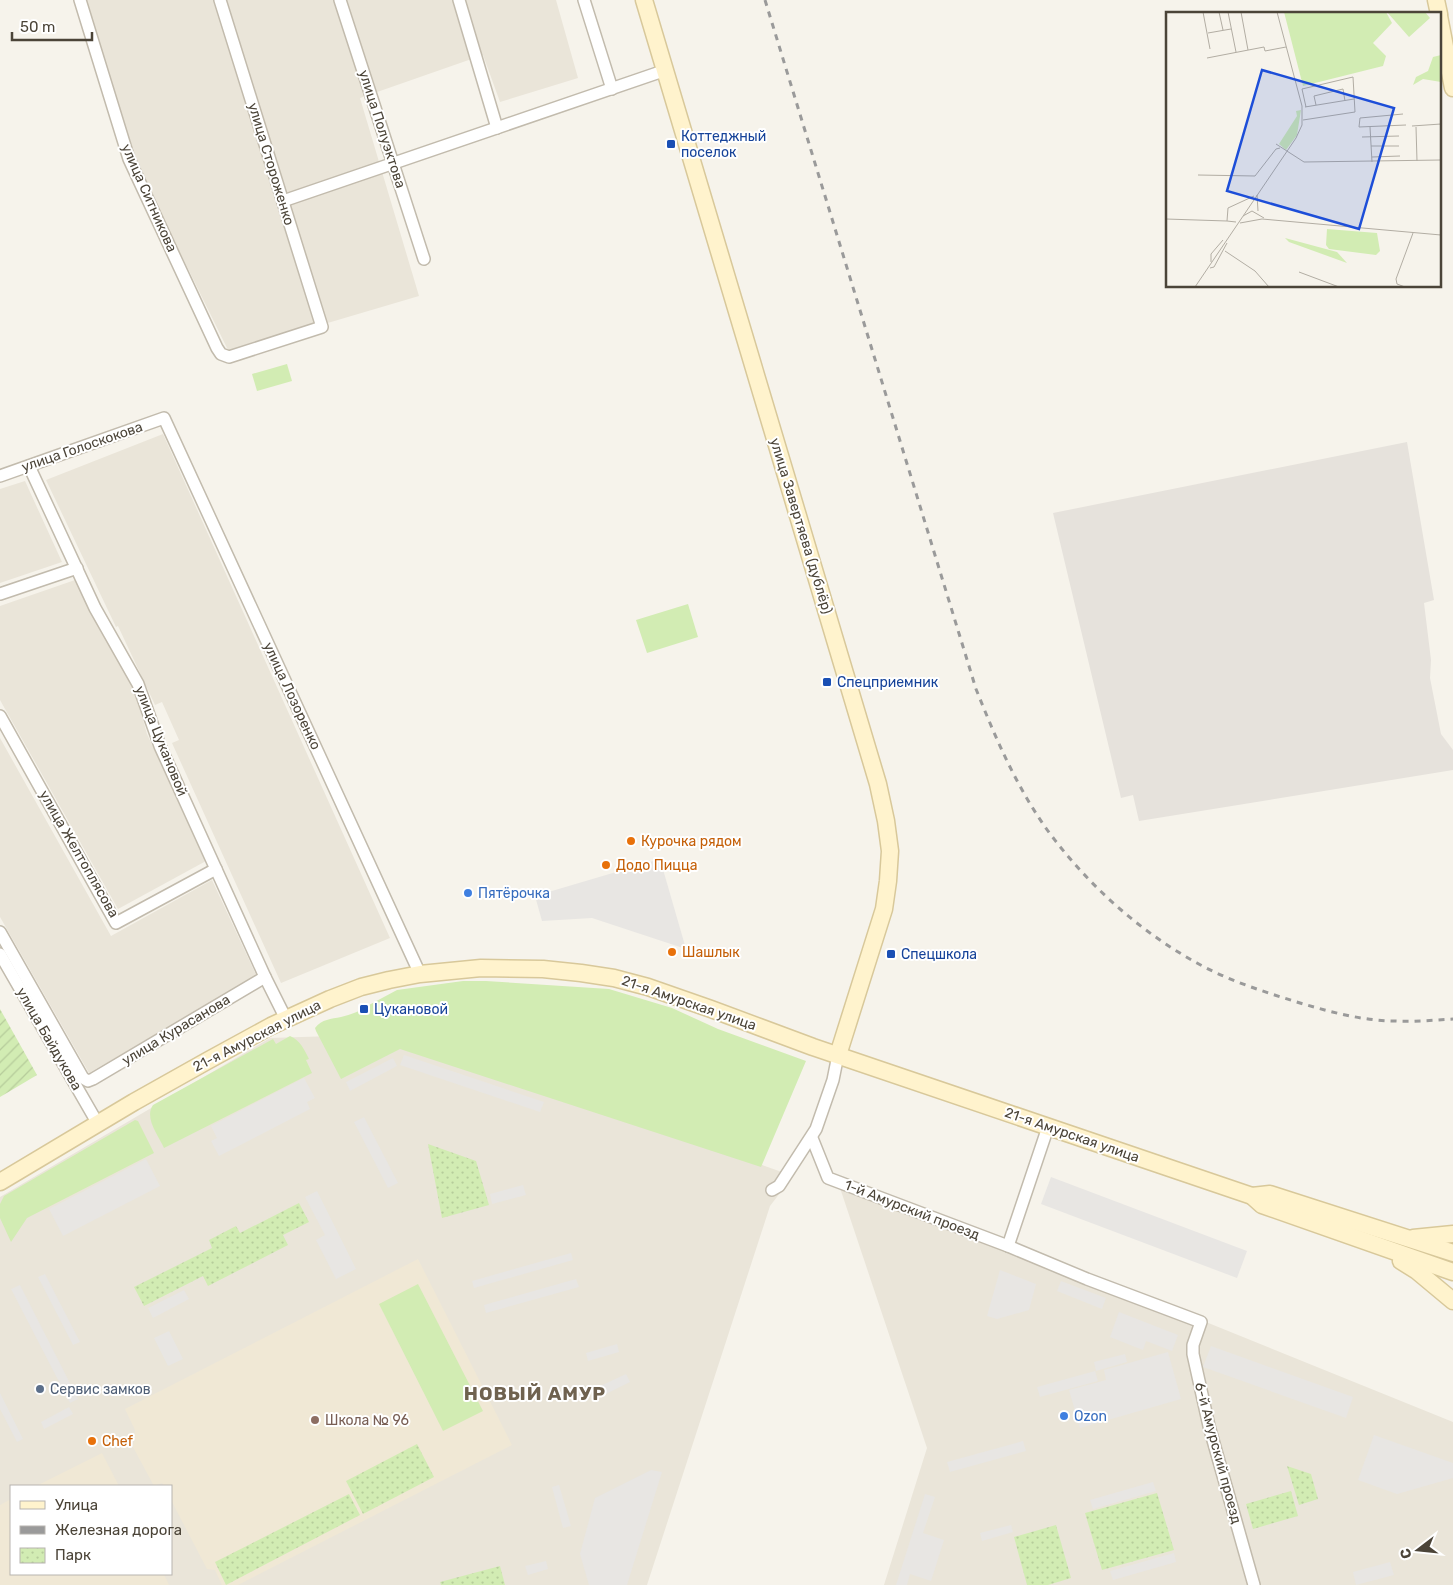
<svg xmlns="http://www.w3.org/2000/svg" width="1453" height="1585" font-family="Rubik,sans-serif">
<defs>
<pattern id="park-dots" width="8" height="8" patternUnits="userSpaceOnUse" patternTransform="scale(1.25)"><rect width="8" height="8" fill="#d2ecb3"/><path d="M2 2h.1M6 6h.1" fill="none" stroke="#b6cc9b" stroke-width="1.8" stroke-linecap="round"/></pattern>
<pattern id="garden-furrows" width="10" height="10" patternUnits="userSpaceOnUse" patternTransform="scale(1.25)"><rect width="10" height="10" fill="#d2ecb3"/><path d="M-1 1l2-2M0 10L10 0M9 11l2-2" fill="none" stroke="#b6cc9b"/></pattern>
</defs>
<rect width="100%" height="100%" fill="#f6f3eb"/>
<g fill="#eae5d9" fill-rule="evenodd">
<polygon points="86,0 556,0 578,78 500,102 483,55 360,98 419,296 229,352 132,155"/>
<polygon points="163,434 390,938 281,983 172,743 179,740 162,702 155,705 118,626 116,627 46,480"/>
<polygon points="25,481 62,562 0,583 0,489"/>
<polygon points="75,580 93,617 133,684 147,734 206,861 118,909 0,700 0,606"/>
<polygon points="0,738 111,936 212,880 257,977 89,1073 0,917"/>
<path d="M397,1034L793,1176L770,1206L647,1585H0V1197L270,1038ZM11,1486H171V1574H11Z"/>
<polygon points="836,1176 991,1235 1453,1422 1453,1585 884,1585 927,1448"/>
</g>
<polygon fill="#e6e2dc" points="1407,442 1434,600 1424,603 1431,660 1430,678 1441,734 1453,750 1453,770 1139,821 1133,795 1121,798 1053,513"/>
<g fill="#f0e8d5">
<polygon points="418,1259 512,1445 238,1585 222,1585 215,1570 207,1569 171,1500 171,1486 164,1486 162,1483 154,1486 133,1447 135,1430 125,1409"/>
<polygon points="102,1453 119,1486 36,1486"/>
<polygon points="11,1499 11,1574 164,1574 169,1585 0,1585 0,1505"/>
</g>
<g fill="#d2ecb3">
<polygon points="287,364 292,381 257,391 252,374"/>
<polygon points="688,604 698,637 647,653 636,620"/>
<path d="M463,981H486L609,989L672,1008L718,1029L806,1061L761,1167L400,1049L341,1079L316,1031L315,1028C322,1019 331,1019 341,1017C351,1015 360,1010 369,1007V1005L397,990Z"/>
<path d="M290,1036C300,1040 304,1049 309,1059L306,1060L312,1073L164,1148C158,1135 144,1118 153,1105L273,1039L276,1044Z"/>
<polygon points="135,1120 138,1121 154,1153 27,1218 11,1242 0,1218 0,1204 4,1196"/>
<polygon points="418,1284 483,1411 443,1431 379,1304"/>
</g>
<g fill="url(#park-dots)">
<polygon points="428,1144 476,1161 489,1205 442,1218"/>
<polygon points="299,1203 309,1222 283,1235 288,1245 208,1286 203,1276 144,1306 134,1287 212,1248 209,1240 236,1226 240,1233"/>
<polygon points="417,1444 434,1477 363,1514 346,1481"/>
<polygon points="1287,1466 1311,1474 1318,1499 1299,1505"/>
<polygon points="1291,1491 1298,1516 1253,1529 1246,1504"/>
<polygon points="1157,1493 1174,1550 1102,1570 1085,1513"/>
<polygon points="349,1494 360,1515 226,1585 215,1562"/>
<polygon points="1056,1525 1071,1578 1048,1585 1027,1585 1014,1537"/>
<polygon points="500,1566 505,1585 441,1585 440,1582"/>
</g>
<polygon fill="url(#garden-furrows)" points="0,1009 37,1075 0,1097"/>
<g fill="#e8e6e3">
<polygon points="660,859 686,949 592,918 542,921 535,896"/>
<polygon points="404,1055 544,1102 540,1112 400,1065"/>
<polygon points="393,1058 397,1066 350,1091 346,1082"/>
<polygon points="304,1078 315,1098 307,1102 310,1109 219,1156 211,1141 217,1138 211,1126"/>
<polygon points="364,1117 398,1183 388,1188 354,1122"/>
<polygon points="146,1159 160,1186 63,1236 49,1209"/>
<polygon points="1051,1177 1247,1251 1237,1278 1041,1204"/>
<polygon points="523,1185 526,1195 492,1204 490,1194"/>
<polygon points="317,1191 356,1269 336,1279 316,1240 325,1235 305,1197"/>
<polygon points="571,1253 573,1260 474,1288 472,1281"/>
<polygon points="1000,1270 1036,1284 1029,1310 997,1319 987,1316"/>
<polygon points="45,1274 80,1342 73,1345 38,1277"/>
<polygon points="576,1279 579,1287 486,1313 484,1305"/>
<polygon points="1061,1281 1106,1298 1102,1309 1057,1291"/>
<polygon points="20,1285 78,1399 70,1403 11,1289"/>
<polygon points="184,1290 189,1299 153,1318 148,1308"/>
<polygon points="1119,1312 1178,1335 1172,1351 1146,1341 1143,1350 1110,1337"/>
<polygon points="169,1331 183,1359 168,1366 154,1338"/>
<polygon points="617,1344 619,1352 588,1361 586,1353"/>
<polygon points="1211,1346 1353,1397 1346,1418 1203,1367"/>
<polygon points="1168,1352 1181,1399 1080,1428 1069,1390 1106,1380 1104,1370"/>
<polygon points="1125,1354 1127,1362 1096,1371 1094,1362"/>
<polygon points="1095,1371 1098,1381 1040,1397 1037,1387"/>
<polygon points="626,1374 630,1382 600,1397 596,1388"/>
<polygon points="0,1393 23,1439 17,1442 0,1409"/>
<polygon points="69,1407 73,1414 44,1429 41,1422"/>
<polygon points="1374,1435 1453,1463 1453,1478 1397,1494 1358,1480"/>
<polygon points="1023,1441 1026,1451 950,1472 947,1462"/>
<polygon points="651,1470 662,1472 627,1585 589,1585 580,1554 595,1498"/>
<polygon points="1153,1482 1156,1491 1093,1509 1090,1500"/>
<polygon points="559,1485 571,1526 563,1528 552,1487"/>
<polygon points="925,1494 935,1497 923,1533 944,1540 931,1581 910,1574 907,1585 896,1585"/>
<polygon points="1011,1525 1013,1532 982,1541 980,1533"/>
<polygon points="1174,1553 1176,1562 1113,1580 1110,1571"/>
<polygon points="546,1561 548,1569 528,1575 525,1566"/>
<polygon points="1390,1562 1394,1575 1356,1585 1353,1572"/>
</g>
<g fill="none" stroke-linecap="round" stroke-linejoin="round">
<g stroke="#c2bbad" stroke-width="14">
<g id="street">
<polyline points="80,0 129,159 217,348 221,354 229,357 322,327 220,0"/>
<polyline points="340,0 424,259"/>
<polyline points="459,0 497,128"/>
<polyline points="584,0 612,89"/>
<polyline points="283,201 666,70"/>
<polyline points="29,466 95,608 138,684 160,746 265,977 286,1019"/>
<polyline points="0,476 164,418 420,974"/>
<polyline points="0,594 77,568"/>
<polyline points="0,716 116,923 216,869"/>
<polyline points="0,932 83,1078 88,1081 93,1079 265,977"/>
<polyline points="0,954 98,1124"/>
<polyline points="812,1138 828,1178 1008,1246 1087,1279 1201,1322 1193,1345 1193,1354 1209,1426 1254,1585"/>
<polyline points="772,1190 779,1186 816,1129 833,1080 838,1055"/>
<polyline points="1008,1246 1048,1127"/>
</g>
</g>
<g stroke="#d8c89a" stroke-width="19">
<g id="secondary">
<polyline points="644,0 878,784 886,821 890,851 888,881 884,909 838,1055"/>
<polyline points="1436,0 1439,14"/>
<polyline points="1439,16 1453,88"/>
<polyline points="0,1182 134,1102 207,1061 271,1026 330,999 361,987 389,980 420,974 481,968 543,969 581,973 614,978 648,987 711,1009 813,1047 1252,1196 1262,1205 1453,1272"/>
<polyline points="1252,1196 1270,1194 1453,1253"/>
<polyline points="1413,1238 1453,1234"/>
<polyline points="1401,1261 1417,1271 1453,1301"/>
</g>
</g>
<use href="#street" stroke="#fff" stroke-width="11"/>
<use href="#secondary" stroke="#fff3cd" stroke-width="16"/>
<path stroke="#9a9a9a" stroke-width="3" stroke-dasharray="6 6" stroke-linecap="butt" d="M765,0L976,689C996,739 1017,788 1048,831C1088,885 1139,931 1197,963C1229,981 1265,992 1300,1003C1331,1012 1363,1021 1396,1021C1415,1022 1434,1020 1453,1019"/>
</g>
<g fill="#1a4fb4" stroke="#fff" stroke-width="2">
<rect x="666" y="139" width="10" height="10" rx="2.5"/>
<rect x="822" y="677" width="10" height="10" rx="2.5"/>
<rect x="886" y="949" width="10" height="10" rx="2.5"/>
<rect x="359" y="1004" width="10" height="10" rx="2.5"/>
</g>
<g fill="#e8710a" stroke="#fff" stroke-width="2">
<circle cx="631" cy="841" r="5"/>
<circle cx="606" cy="865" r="5"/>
<circle cx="672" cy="952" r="5"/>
<circle cx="92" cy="1441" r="5"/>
</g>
<g fill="#3f7fe0" stroke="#fff" stroke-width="2">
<circle cx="468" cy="893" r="5"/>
<circle cx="1064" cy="1416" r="5"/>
</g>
<circle fill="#5c6f8a" stroke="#fff" stroke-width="2" cx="40" cy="1389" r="5"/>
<circle fill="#8d6e63" stroke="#fff" stroke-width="2" cx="315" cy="1420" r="5"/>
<g text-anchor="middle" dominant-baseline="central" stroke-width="4" stroke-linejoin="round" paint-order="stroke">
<g font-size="14" fill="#4b4438" stroke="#fff">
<text transform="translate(382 129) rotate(72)">улица Полуэктова</text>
<text transform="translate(271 164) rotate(73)">улица Стороженко</text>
<text transform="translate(149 198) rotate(66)">улица Ситникова</text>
<text transform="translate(82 447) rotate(-19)">улица Голоскокова</text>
<text transform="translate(801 526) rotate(73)">улица Завертяева (дублёр)</text>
<text transform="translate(292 696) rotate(65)">улица Лозоренко</text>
<text transform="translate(161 741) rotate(68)">улица Цукановой</text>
<text transform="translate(79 854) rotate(60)">улица Желтоплясова</text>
<text transform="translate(689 1003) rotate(19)">21-я Амурская улица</text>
<text transform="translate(176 1030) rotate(-31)">улица Курасанова</text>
<text transform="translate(257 1036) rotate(-27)">21-я Амурская улица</text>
<text transform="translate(49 1039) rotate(60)">улица Байдукова</text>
<text transform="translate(1072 1135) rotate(19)">21-я Амурская улица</text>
<text transform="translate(912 1210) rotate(21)">1-й Амурский проезд</text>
<text transform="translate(1218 1453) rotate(75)">6-й Амурский проезд</text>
</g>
<g font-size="14" fill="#164399" stroke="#fff" text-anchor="start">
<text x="681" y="136">Коттеджный<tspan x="681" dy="16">поселок</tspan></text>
<text x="837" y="682">Спецприемник</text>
<text x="901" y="954">Спецшкола</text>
<text x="374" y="1009">Цукановой</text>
</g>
<g font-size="14" fill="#c56008" stroke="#fff" text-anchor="start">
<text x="641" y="841">Курочка рядом</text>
<text x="616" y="865">Додо Пицца</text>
<text x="682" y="952">Шашлык</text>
<text x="102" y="1441">Chef</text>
</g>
<g font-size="14" fill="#366cbe" stroke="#fff" text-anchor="start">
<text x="478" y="893">Пятёрочка</text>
<text x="1074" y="1416">Ozon</text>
</g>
<g font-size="14" fill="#4e5e75" stroke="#fff" text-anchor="start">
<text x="50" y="1389">Сервис замков</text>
</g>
<g font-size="14" fill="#785e54" stroke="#fff" text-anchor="start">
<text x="325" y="1420">Школа № 96</text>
</g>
<g font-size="19" font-weight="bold" letter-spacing="1" fill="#6f624f" stroke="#fff">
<text x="535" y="1393">НОВЫЙ АМУР</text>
</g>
</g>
<g transform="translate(1166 12)">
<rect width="275" height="275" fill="#f6f3eb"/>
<path d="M221,0H259L264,6L243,25ZM135,98L131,123L120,138L113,132L131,104L130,99ZM161,217L211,221L214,239L210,243L163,237L160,233Z" fill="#d2ecb3"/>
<path d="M119,226L171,240L181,251L123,230Z" fill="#d2ecb3"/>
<path d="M275,43V70L257,67L247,73L250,65L262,59L267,45Z" fill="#d2ecb3"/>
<path d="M118,0H220L226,11L207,31L220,44L217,54L137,74Z" fill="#d2ecb3"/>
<path fill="none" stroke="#b2ada3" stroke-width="1" d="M37,0L44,37M53,0L57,18M62,0L70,40M75,0L82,38M42,21L65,17M41,46L98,35L99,39L120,35M150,93L148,84L177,77L179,89M139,95L188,87M237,102L194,106L193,115L240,113M137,108L189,100L187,65L136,77L140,95M246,114L275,112M204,115L206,150M250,115L251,149M196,125L233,124M110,132L138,150L275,148M205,134H233M206,145L234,144M32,163L89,164L110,137L114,136M91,183L92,199M77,204L86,199L98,206M0,207L61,209M70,210L61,209L62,196L88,184M74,211L96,207L275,223M59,239L89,259L103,275M45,250V242L57,228M44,256L48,255L61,231M133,260L173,275M29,275L130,126L136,113V94L111,0M239,275L231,272L230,267L247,221"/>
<path fill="#1d4ed8" fill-opacity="0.15" stroke="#1d4ed8" stroke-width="2.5" d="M96,58L228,96L193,217L61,179Z"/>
<rect width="275" height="275" fill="none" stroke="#4b4438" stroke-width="2.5"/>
</g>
<rect x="10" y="1485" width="162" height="90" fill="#ffffff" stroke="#b7b4af"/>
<rect x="20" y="1501" width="25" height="8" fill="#fff3cd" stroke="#b7b4af"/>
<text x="55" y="1510" font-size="15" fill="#4b4438">Улица</text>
<rect x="20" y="1526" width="25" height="8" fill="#9a9a9a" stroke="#b7b4af"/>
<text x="55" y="1535" font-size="15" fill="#4b4438">Железная дорога</text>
<rect x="20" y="1548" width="25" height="15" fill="url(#park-dots)" stroke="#b7b4af"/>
<text x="55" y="1560" font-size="15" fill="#4b4438">Парк</text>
<g transform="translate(1418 1550) rotate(254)" stroke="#ffffff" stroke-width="4" paint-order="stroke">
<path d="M0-4L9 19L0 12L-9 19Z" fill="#4b4438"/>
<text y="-8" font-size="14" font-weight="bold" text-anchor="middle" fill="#4b4438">С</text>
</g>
<path d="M12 32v8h80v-8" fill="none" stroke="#4b4438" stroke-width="2.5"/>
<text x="20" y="32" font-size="15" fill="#4b4438" stroke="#ffffff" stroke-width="4" paint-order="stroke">50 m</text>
</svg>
